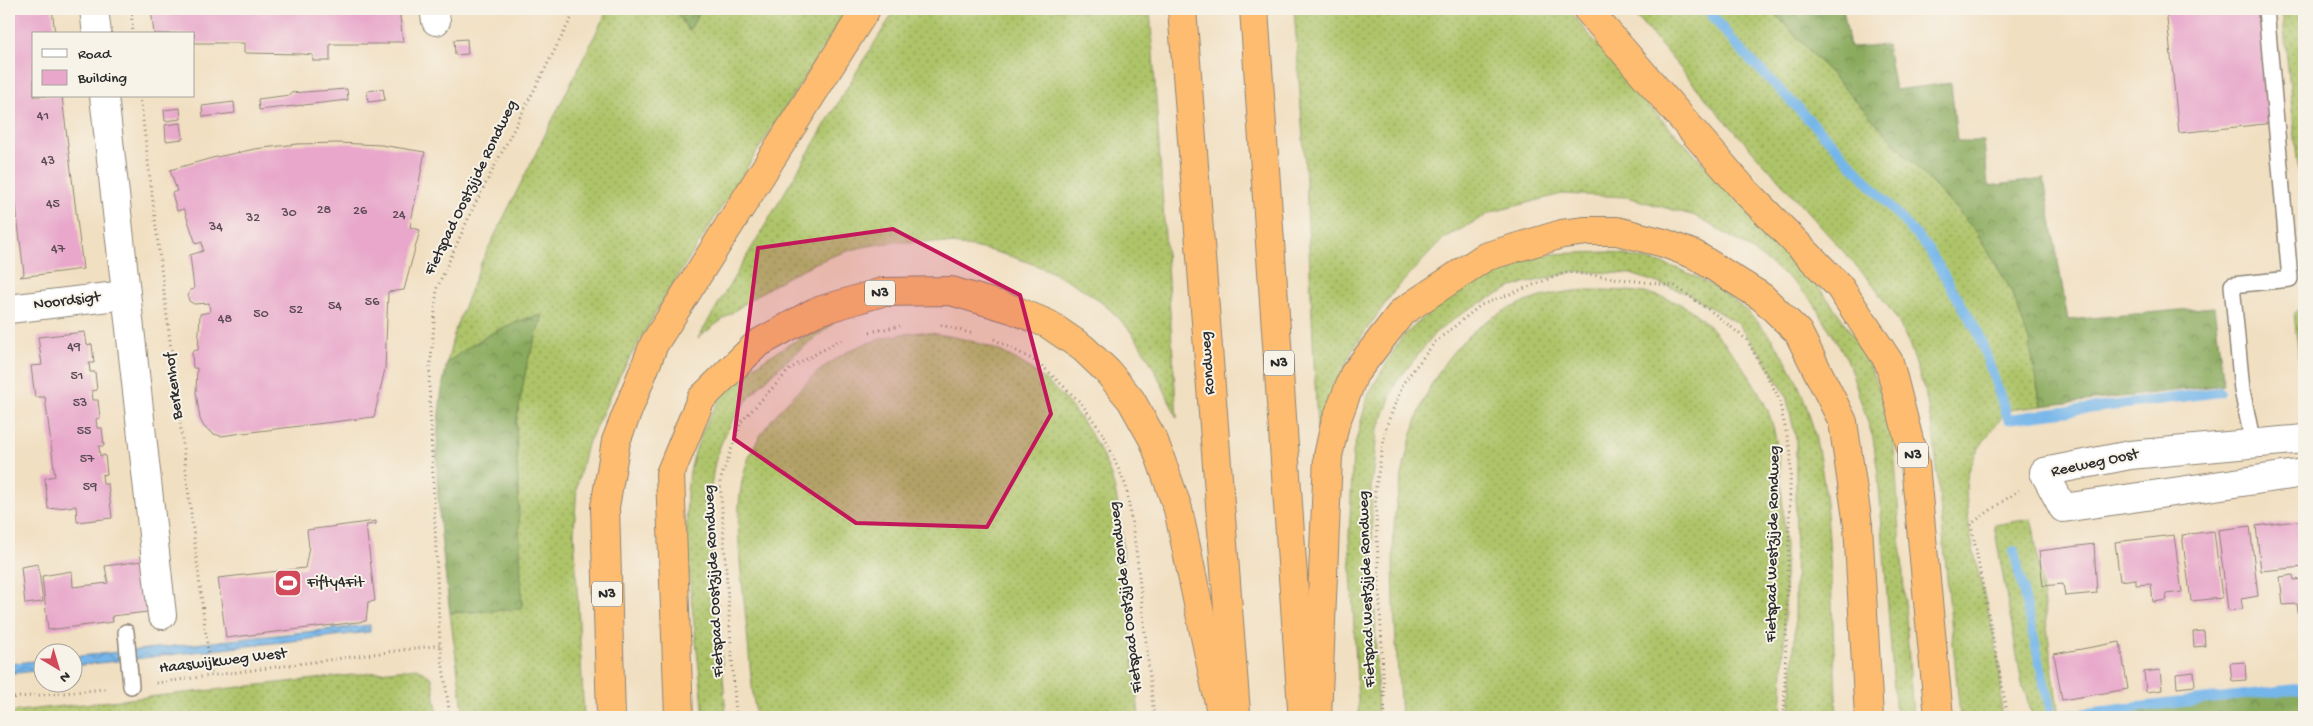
<svg xmlns="http://www.w3.org/2000/svg" width="2313" height="726" font-family="'Gochi Hand',sans-serif">
<defs>
<pattern id="grass-dots" width="8" height="8" patternUnits="userSpaceOnUse" patternTransform="scale(1.25)"><rect width="8" height="8" fill="#aec469"/><path d="M2 2h.1M6 6h.1" fill="none" stroke="#8e9f57" stroke-width="1.8" stroke-linecap="round"/></pattern>
<pattern id="forest-crowns" width="20" height="18" patternUnits="userSpaceOnUse" patternTransform="scale(1.25)"><rect width="20" height="18" fill="#8aaa5d"/><path d="M2 6a3 3 0 1 1 6 0M12 15a3 3 0 1 1 6 0" fill="none" stroke="#718b4d"/></pattern>
<pattern id="water-waves" width="16" height="10" patternUnits="userSpaceOnUse" patternTransform="scale(1.25)"><rect width="16" height="10" fill="#75b6ea"/><path d="M0 5q4-4 8 0t8 0" fill="none" stroke="#6094be"/></pattern>
</defs>
<rect width="100%" height="100%" fill="#f7f3e8"/>
<filter id="ink" filterUnits="userSpaceOnUse"><feTurbulence type="fractalNoise" baseFrequency=".02" numOctaves="2"/><feDisplacementMap in="SourceGraphic" scale="10" xChannelSelector="R" yChannelSelector="G"/><feConvolveMatrix kernelMatrix="1 2 1 2 8 2 1 2 1" color-interpolation-filters="sRGB"/></filter>
<filter id="wash" filterUnits="userSpaceOnUse"><feTurbulence type="fractalNoise" baseFrequency=".0096" numOctaves="4" result="noise"/><feDisplacementMap in="SourceGraphic" scale="20" xChannelSelector="R" yChannelSelector="G"/><feGaussianBlur stdDeviation="1.12" result="paint"/><feColorMatrix in="noise" values="0 0 0 0 0 0 0 0 0 0 0 0 0 0 0 0 0 1.4 0 .05"/><feComposite in="paint" operator="in"/></filter>
<g filter="url(#wash)">
<rect width="100%" height="100%" fill="#f1dfc1"/>
<g fill="url(#grass-dots)" stroke="#6c784a">
<path d="M608,9H675L689,31L701,9H848L667,293L620,375L586,448L577,486L574,532L584,717H464L450,613L521,609L516,423L527,363L543,315C509,320 474,342 447,363L455,330L481,263Z"/>
<path d="M896,9H1150L1177,418C1164,389 1151,358 1131,332C1073,258 939,225 851,250C793,267 745,302 698,338L863,61Z"/>
<polygon points="1294,9 1568,9 1648,105 1808,273 1838,313 1861,348 1877,382 1893,433 1913,717 1896,717 1878,473 1873,438 1847,359 1813,302 1789,278 1745,245 1695,216 1627,197 1562,194 1492,212 1443,239 1394,291 1353,349 1338,381 1324,426 1317,429 1306,180"/>
<path d="M1630,9H1771L1976,231L2011,290L2029,340L2041,406L2009,410C1991,430 1973,451 1967,478C1965,490 1967,503 1968,516C1974,579 2009,656 2000,717H1960L1934,438L1925,392L1910,346L1897,319L1869,280L1714,108Z"/>
<polygon points="2282,9 2304,9 2304,228"/>
<path d="M1611,252C1636,258 1665,262 1688,273C1815,331 1826,458 1831,581C1833,626 1835,672 1837,717H1790L1795,633L1796,439L1786,395L1765,360L1737,323L1684,292L1631,274L1576,271L1512,287L1467,310L1435,333L1395,384L1377,433L1371,488L1378,717H1359L1349,537L1353,452L1368,395L1401,338L1445,298L1501,269L1546,254Z"/>
<path d="M1587,290C1620,290 1654,290 1684,306C1700,315 1713,330 1725,344C1743,365 1757,386 1768,411C1777,434 1779,462 1781,486C1789,563 1784,640 1781,717H1401C1397,654 1391,591 1394,528C1395,504 1401,480 1406,457C1429,357 1481,297 1587,290Z"/>
<polygon points="2304,303 2304,374 2301,374 2294,313"/>
<path d="M835,322C794,355 749,386 725,435C701,482 713,542 716,592C720,634 723,676 726,717H704C698,645 684,567 687,495C689,458 706,415 729,387C741,372 763,361 778,351C797,340 814,329 835,322Z"/>
<path d="M923,332C946,335 968,339 990,347C1046,368 1091,421 1111,476C1121,507 1122,542 1125,574C1130,622 1134,669 1139,717H756C751,685 749,652 746,619C741,570 730,501 750,455C761,429 781,408 800,389C835,352 873,335 923,332Z"/>
<polygon points="2031,519 2034,532 2059,717 2033,717 2022,684 1994,525"/>
<polygon points="417,668 432,678 438,717 9,717 9,712"/>
</g>
<g fill="url(#forest-crowns)" stroke="#5a6a44">
<polygon points="675,9 701,9 689,31"/>
<polygon points="1771,9 1843,9 1850,47 1887,45 1895,90 1951,83 1957,141 1984,141 1988,186 2044,179 2068,320 2214,307 2224,385 2041,406 2029,340 2011,290 1976,231"/>
<path d="M543,315L527,363L516,423L522,609L450,613C440,530 428,446 447,363C477,340 505,323 543,315Z"/>
<polygon points="2304,689 2304,717 2078,717 2145,707"/>
</g>
<g fill="url(#water-waves)" stroke="#50708a">
<polygon points="370,625 370,632 73,666 72,657"/>
<polygon points="42,660 42,670 9,674 9,664"/>
</g>
<g fill="none" stroke-linecap="round" stroke-linejoin="round">
<g stroke="#75b6ea" stroke-width="10">
<polyline points="1707,9 1736,45 1833,144 1927,247 1978,332 2008,419 2220,392"/>
<polyline points="2014,551 2052,717 2304,688"/>
</g>
</g>
<g id="blocks">
<g fill="#e8a7cb">
<polygon points="9,9 52,9 55,34 34,34 34,96 62,96 83,269 20,277 24,274 9,148"/>
<polygon points="151,9 399,9 403,42 388,42 388,44 330,44 330,61 313,61 313,55 302,54 244,53 244,43 194,43 194,34 154,34"/>
<polygon points="2166,9 2262,9 2274,123 2179,133"/>
<polygon points="467,39 468,54 455,55 454,40"/>
<polygon points="347,89 348,100 259,110 258,99 290,95 290,93"/>
<polygon points="383,89 385,100 368,102 367,91"/>
<polygon points="234,102 235,113 203,117 202,106"/>
<polygon points="180,108 181,119 165,121 164,110"/>
<polygon points="181,123 183,139 166,141 165,125"/>
<polygon points="338,143 381,145 425,152 410,227 420,230 404,290 388,292 385,369 374,417 243,433 221,436 214,434 204,427 200,419 196,392 197,368 193,368 192,351 198,350 200,314 210,312 209,303 194,304 189,301 188,297 190,290 194,289 190,255 203,251 202,242 196,244 184,209 177,211 172,193 177,191 170,170 212,158 255,149 297,144"/>
<polygon points="85,332 87,345 92,344 94,363 89,363 90,372 95,372 97,390 92,391 93,400 98,400 100,418 96,419 97,428 102,428 104,446 99,446 100,456 105,455 107,474 102,475 103,484 108,484 112,518 77,522 76,506 48,509 45,478 55,476 45,397 35,397 31,366 42,365 38,337"/>
<polygon points="2304,520 2304,567 2261,571 2256,526"/>
<polygon points="376,521 376,524 366,525 375,601 368,602 366,621 226,638 218,578 305,568 309,547 307,530"/>
<polygon points="2250,526 2258,596 2241,599 2243,609 2228,610 2218,530"/>
<polygon points="2214,531 2222,598 2191,601 2182,535"/>
<polygon points="2174,535 2182,592 2166,594 2167,600 2153,602 2151,584 2136,585 2136,579 2120,581 2115,542"/>
<polygon points="2094,544 2097,593 2065,596 2063,584 2043,586 2039,551"/>
<polygon points="142,561 148,612 112,616 113,622 48,630 42,576 72,571 73,587 108,583 105,566"/>
<polygon points="38,564 43,602 25,604 21,567"/>
<polygon points="2293,575 2294,580 2304,579 2304,619 2299,620 2297,604 2283,605 2280,577"/>
<polygon points="2204,631 2205,646 2194,647 2193,632"/>
<polygon points="2120,642 2128,689 2062,700 2054,654"/>
<polygon points="2245,662 2246,680 2232,681 2230,663"/>
<polygon points="2160,670 2162,690 2146,692 2144,672"/>
<polygon points="2194,672 2195,686 2177,688 2176,674"/>
</g>
</g>
</g>
<g filter="url(#ink)">
<use href="#blocks" fill-opacity="0" stroke="#8e8576" stroke-width="1"/>
<g fill="none" stroke-linecap="round" stroke-linejoin="round">
<g stroke="#8e8576" stroke-width="18">
<g id="service">
<polyline points="2253,444 2242,390 2232,285 2290,279 2266,9"/>
<polyline points="126,632 131,686"/>
</g>
</g>
<g stroke="#8e8576" stroke-width="30">
<g id="minor">
<polyline points="94,9 97,34"/>
<polyline points="434,9 436,21"/>
<polyline points="104,96 162,615"/>
<polyline points="9,309 125,295"/>
<polyline points="2304,439 2130,455 2044,472 2063,508 2304,473"/>
</g>
</g>
<g stroke="#8e8576" stroke-width="30">
<g id="trunk">
<polyline points="1182,9 1236,713"/>
<polyline points="1254,9 1302,708"/>
<polyline points="1587,9 1745,191 1839,286 1889,362 1915,464 1939,717"/>
<polyline points="611,717 605,507 616,441 654,344 866,9"/>
<polyline points="679,717 670,474 701,399 757,344 815,312 882,292 951,291 1012,309 1048,324 1083,348 1107,371 1131,400 1154,441 1178,509 1222,717"/>
<polyline points="1317,717 1328,456 1335,424 1354,374 1402,312 1485,257 1562,234 1586,231 1617,231 1664,243 1695,255 1762,297 1798,332 1843,422 1858,525 1869,717"/>
</g>
</g>
<g stroke="#8e8576" stroke-width="3" stroke-dasharray="1 4" stroke-linecap="butt">
<polyline points="131,9 133,34"/>
<polyline points="140,96 211,676"/>
<polyline points="941,325 974,334"/>
<polyline points="870,332 900,326"/>
<polyline points="994,339 1039,363 1081,403 1103,434 1126,486 1137,557 1154,717"/>
<polyline points="156,683 440,645"/>
<polyline points="9,698 105,689"/>
<polyline points="450,717 440,645 429,383 437,288 473,208 576,9"/>
<polyline points="736,717 720,481 741,422 791,368 842,339"/>
<polyline points="1385,717 1375,492 1386,427 1404,382 1435,342 1481,305 1567,272 1675,286 1715,314 1747,340 1778,396 1791,453 1784,717"/>
<polyline points="2008,717 1971,524 2019,490"/>
</g>
<use href="#service" stroke="#fff" stroke-width="15"/>
<use href="#minor" stroke="#fff" stroke-width="28"/>
<use href="#trunk" stroke="#febc70" stroke-width="28"/>
</g>
</g>
<path fill="#c2185b" fill-opacity="0.2" stroke="#c2185b" stroke-width="4" stroke-linejoin="round" d="M893,229L1020,295L1051,414L987,527L856,523L734,439L758,248Z"/>
<defs>
<g id="stadium-square" transform="scale(1.4375)"><rect x="-9" y="-9" width="18" height="18" rx="4" fill="#d1495b" stroke="#f7f3e8"/><path d="M0-5a6.5 5 0 1 0 0 10a6.5 5 0 1 0 0-10ZM-3.5-1.8h7v3.6h-7Z" fill="#fff"/></g>
</defs>
<g fill-rule="evenodd">
<use href="#stadium-square" x="288" y="583"/>
</g>
<g text-anchor="middle" dominant-baseline="central" stroke-width="4" stroke-linejoin="round" paint-order="stroke">
<g font-size="14" fill="#5a4a53">
<text x="43" y="116">41</text>
<text x="48" y="161">43</text>
<text x="53" y="204">45</text>
<text x="324" y="210">28</text>
<text x="360" y="211">26</text>
<text x="289" y="213">30</text>
<text x="399" y="215">24</text>
<text x="253" y="218">32</text>
<text x="216" y="227">34</text>
<text x="58" y="249">47</text>
<text x="372" y="302">56</text>
<text x="335" y="306">54</text>
<text x="296" y="310">52</text>
<text x="261" y="314">50</text>
<text x="225" y="319">48</text>
<text x="74" y="347">49</text>
<text x="77" y="376">51</text>
<text x="80" y="403">53</text>
<text x="84" y="431">55</text>
<text x="87" y="459">57</text>
<text x="90" y="487">59</text>
</g>
<g fill="#f7f3e8" stroke="#686764" stroke-width="1">
<rect x="865" y="280.5" width="30" height="25" rx="4"/>
<rect x="1264" y="350.5" width="30" height="25" rx="4"/>
<rect x="1898" y="442.5" width="30" height="25" rx="4"/>
<rect x="592" y="581.5" width="30" height="25" rx="4"/>
</g>
<g font-size="15" font-weight="bold" fill="#2b2b2b">
<text x="880" y="293">N3</text>
<text x="1279" y="363">N3</text>
<text x="1913" y="455">N3</text>
<text x="607" y="594">N3</text>
</g>
<g font-size="16" fill="#2b2b2b" stroke="#f7f3e8">
<text transform="translate(472 188) rotate(-64)">Fietspad Oostzijde Rondweg</text>
<text transform="translate(67 302) rotate(-7)">Noordsigt</text>
<text transform="translate(1209 363) rotate(-94)">Rondweg</text>
<text transform="translate(175 386) rotate(-97)">Berkenhof</text>
<text transform="translate(2095 464) rotate(-12)">Reeweg Oost</text>
<text transform="translate(1774 544) rotate(-89)">Fietspad Westzijde Rondweg</text>
<text transform="translate(715 581) rotate(-93)">Fietspad Oostzijde Rondweg</text>
<text transform="translate(1368 589) rotate(-92)">Fietspad Westzijde Rondweg</text>
<text transform="translate(1127 597) rotate(-97)">Fietspad Oostzijde Rondweg</text>
<text transform="translate(223 662) rotate(-7)">Haaswijkweg West</text>
</g>
<g font-size="16" fill="#2b2b2b" stroke="#f7f3e8" text-anchor="start">
<text x="307" y="583">Fifty4Fit</text>
</g>
</g>
<rect width="2313" height="726" fill="none" stroke="#f7f3e8" stroke-width="30"/>
<rect x="32" y="32" width="162" height="65" fill="#f7f3e8" stroke="#a5a39c"/>
<rect x="42" y="49" width="25" height="8" fill="#ffffff" stroke="#a5a39c"/>
<text x="78" y="58" font-size="15" fill="#2b2b2b">Road</text>
<rect x="42" y="70" width="25" height="15" fill="#e8a7cb" stroke="#a5a39c"/>
<text x="78" y="82" font-size="15" fill="#2b2b2b">Building</text>
<g transform="translate(58 668) rotate(142)"><circle r="24" fill="#f7f3e8" stroke="#a5a39c"/>
<path d="M0-4L9 19L0 12L-9 19Z" fill="#d1495b"/>
<text y="-8" font-size="14" font-weight="bold" text-anchor="middle" fill="#2b2b2b">N</text>
</g>
</svg>
